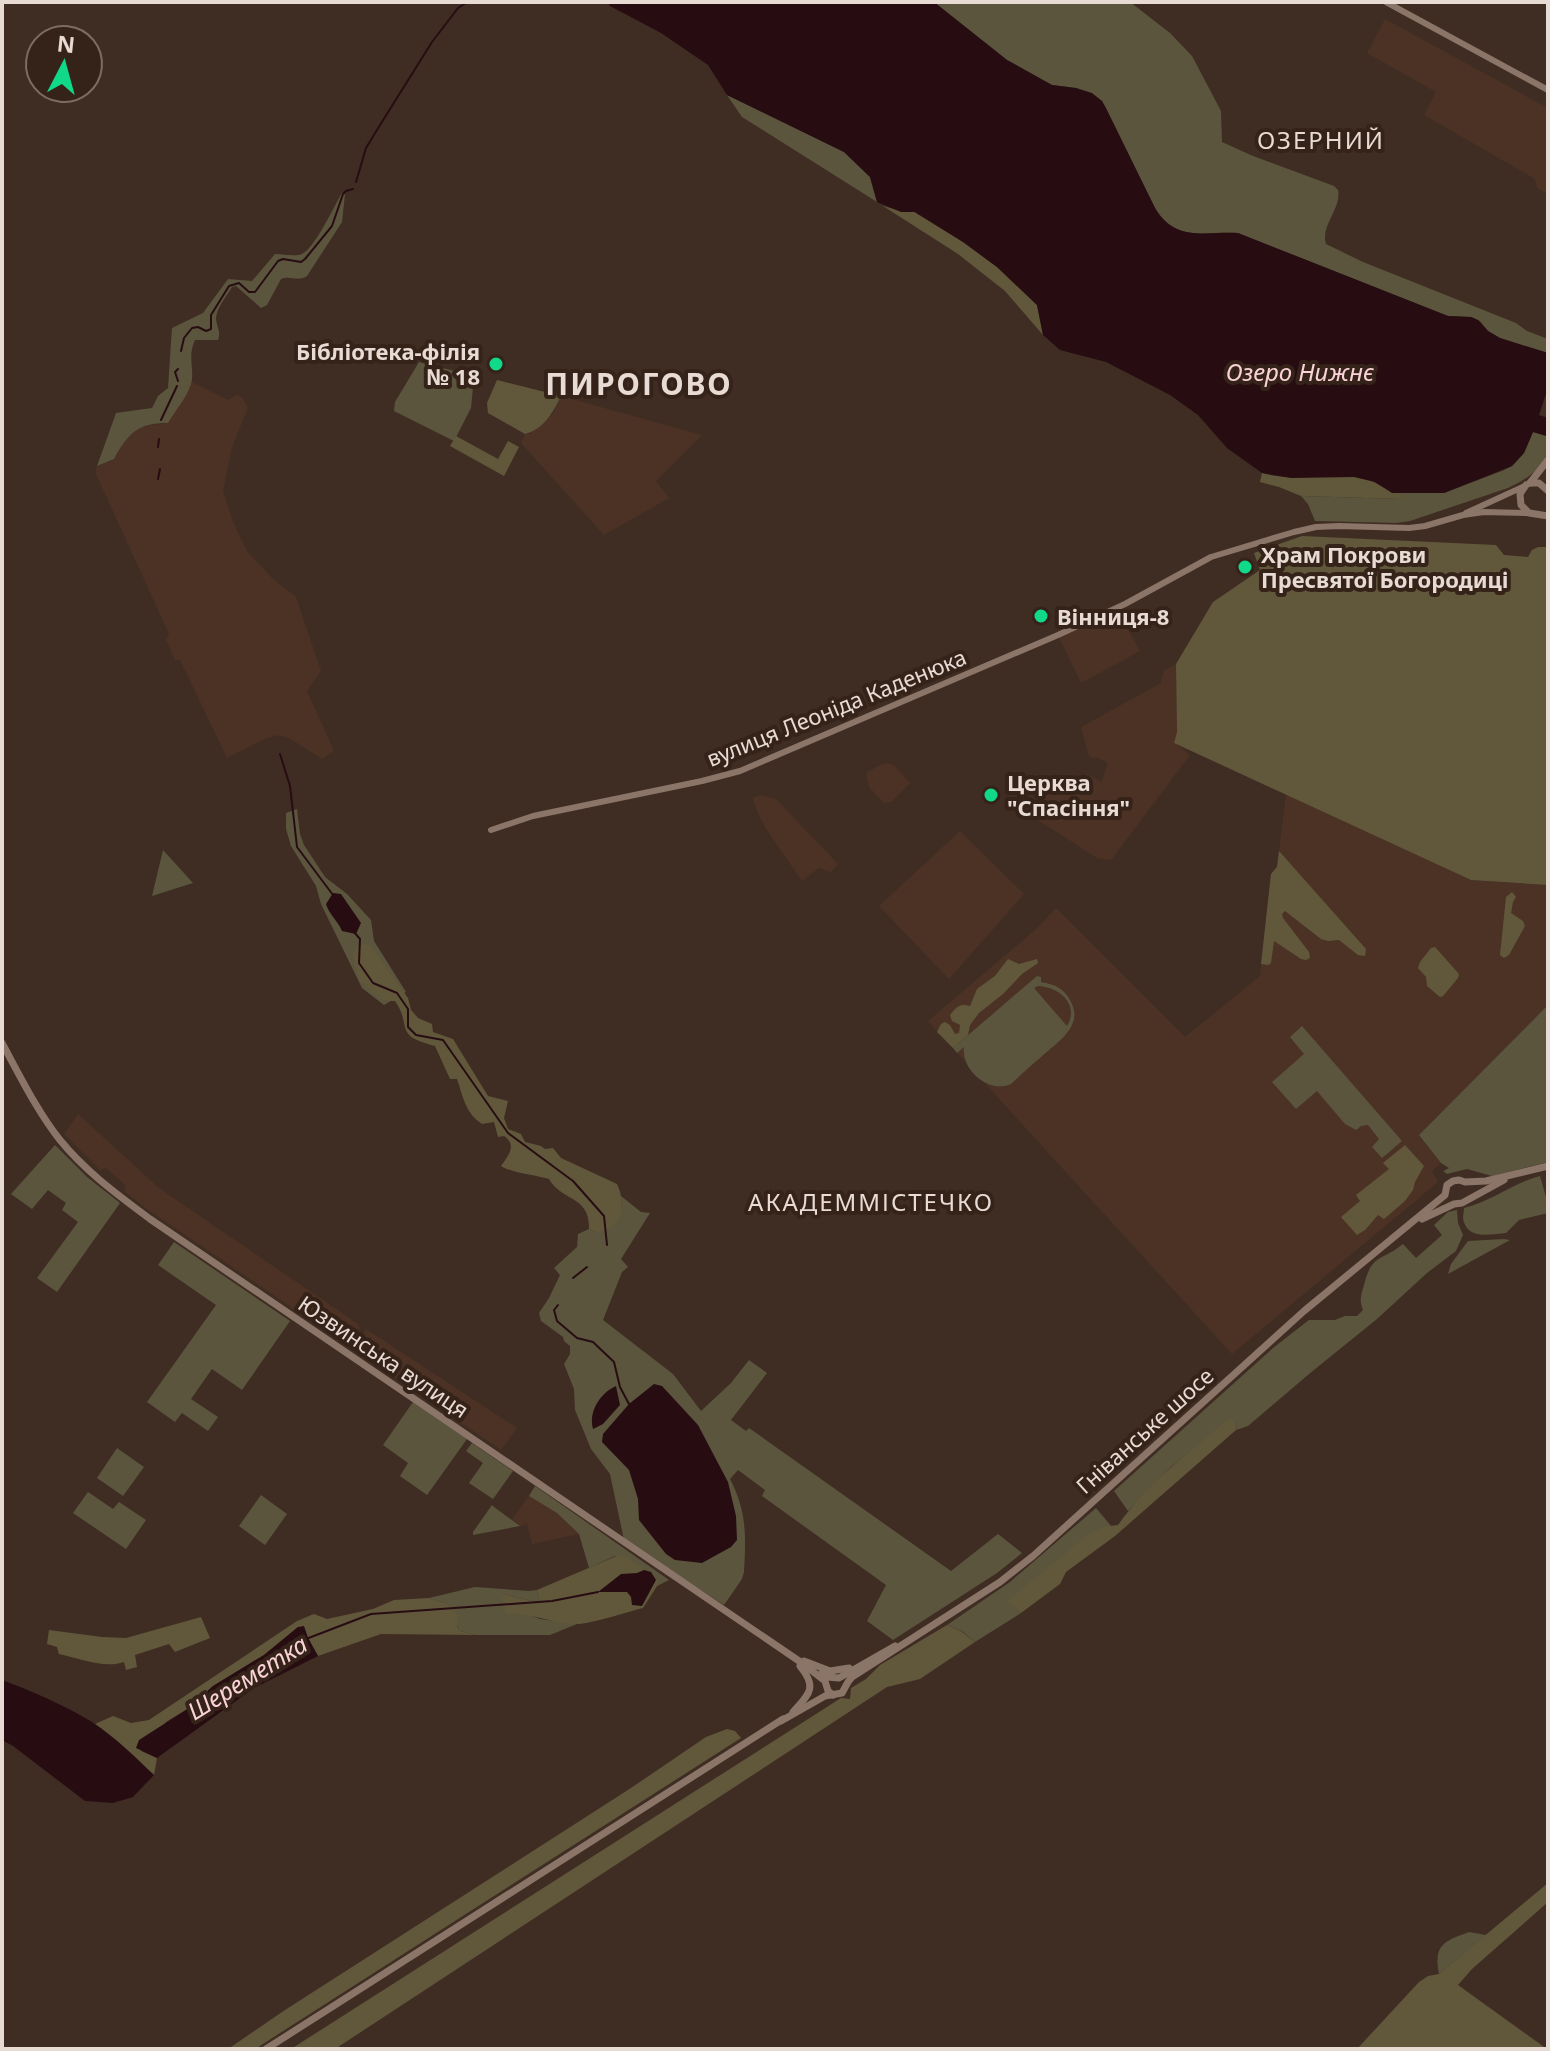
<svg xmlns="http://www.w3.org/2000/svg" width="1550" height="2051" font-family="'Noto Sans',sans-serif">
<rect width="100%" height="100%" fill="#3f2d23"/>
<g fill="#4b3224">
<polygon points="1385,19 1548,108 1548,194 1537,188 1535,179 1424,115 1436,92 1367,53"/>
<polygon points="192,382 228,400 237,395 242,397 248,408 232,447 223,491 233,522 247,551 272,578 296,597 321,671 307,691 334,751 322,759 289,738 277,735 265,739 227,758 180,660 175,660 166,640 169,634 95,472 97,466 114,459 123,443 131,432 142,426 168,423"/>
<polygon points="561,396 702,435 656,481 669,498 604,535 521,443 525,434 529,434 554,412"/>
<polygon points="1116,608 1140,651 1081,683 1058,635"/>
<polygon points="1176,664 1177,732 1174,742 1190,755 1111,860 1097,858 1030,815 1047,787 1067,775 1072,774 1084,780 1087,774 1101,782 1108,763 1096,757 1094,759 1089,756 1081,727 1161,683 1164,670"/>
<polygon points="886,763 894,765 910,783 891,802 884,803 869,787 866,773 882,764"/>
<polygon points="1286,794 1471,880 1548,885 1548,1005 1419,1135 1441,1163 1432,1171 1438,1182 1232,1354 928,1021 1035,930 1056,908 1185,1037 1260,976 1271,874 1277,867"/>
<polygon points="760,795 776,799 838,864 831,872 819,868 802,881 766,829 756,809 753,798"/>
<polygon points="960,831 1024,894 949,979 879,906"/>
<polygon points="78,1114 159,1188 358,1324 360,1328 347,1345 147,1209 124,1191 126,1186 106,1168 100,1170 64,1134"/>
<polygon points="366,1329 517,1428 501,1450 352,1348"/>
<polygon points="529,1496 557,1513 579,1534 532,1544 527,1524 520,1526 512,1519"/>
</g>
<g fill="#5b553e" fill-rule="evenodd">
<path d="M934,2H1130L1170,33L1192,56L1221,111L1222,142L1253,156L1334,186L1338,190C1342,209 1320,225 1326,244L1363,262L1516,323L1527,331L1548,339V353L1500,338L1488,331L1480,321L1471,317L1448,316L1238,233C1205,231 1176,243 1155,208L1102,101L1076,88L1052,85L1007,60Z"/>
<polygon points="727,95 844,152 870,177 877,202 742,117"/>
<path d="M342,193L345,194L342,222L307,276C299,282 289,275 281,279L267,305L261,308L236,286L232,287C227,296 216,308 216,319C217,328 221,331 218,340H195C187,356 195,371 191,384C187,397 175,411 168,423C138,423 128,433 114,459L97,466L116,413L152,408L158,396L168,388L172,328L203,313L228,279L252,281L275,254C283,254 295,257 302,254C315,248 334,206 342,193Z"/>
<polygon points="419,362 474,376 471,408 454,441 394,411 395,402"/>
<path d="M1548,429C1548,436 1549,444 1548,451C1544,469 1523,481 1508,488L1410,521L1396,523L1315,521L1308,504L1301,496L1400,499L1401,493H1444L1502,471L1512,466L1524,453L1533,432L1545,435Z"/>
<polygon points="297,809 300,834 304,845 325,877 347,894 371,920 374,941 406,992 384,1005 362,988 321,904 316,886 291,846 286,829 286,813"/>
<polygon points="163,850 193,883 152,896"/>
<path d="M1037,976L1041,977V982C1055,984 1065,989 1071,1002C1084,1027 1056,1043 1040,1058C1030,1066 1021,1075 1011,1084C989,1094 961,1070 964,1047L957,1053L953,1048ZM1038,986C1059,987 1080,1004 1067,1026L1034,988Z"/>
<polygon points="1548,1005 1548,1162 1492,1176 1467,1169 1447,1174 1443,1171 1449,1168 1441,1163 1419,1135"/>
<polygon points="1302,1026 1402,1141 1382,1158 1372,1147 1379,1139 1368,1125 1361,1126 1356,1130 1345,1124 1317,1091 1296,1109 1272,1082 1304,1054 1290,1037"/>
<polygon points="55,1145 87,1177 120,1203 57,1292 37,1278 78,1222 62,1210 66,1203 48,1190 32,1209 11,1194"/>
<path d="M1540,1176L1548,1204V1213L1519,1220L1506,1233C1493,1234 1469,1240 1464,1222C1462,1218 1464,1213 1464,1208C1492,1201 1513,1183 1540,1176Z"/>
<path d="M621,1196L641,1212L650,1213L621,1259L628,1267L622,1272L603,1320L673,1374L701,1411L731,1383L749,1360L767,1373L731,1420L746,1431L749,1428L951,1571L998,1534L1022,1553L997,1573L893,1640L867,1621L886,1585L762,1496L765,1490L738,1470L730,1479C747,1512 746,1535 744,1572L742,1579L724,1605L624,1540L610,1474L591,1449L575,1410L574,1389L564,1364L570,1354V1346L564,1341L563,1337L541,1321L539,1313L549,1298L560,1275L554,1268L577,1247L578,1234L589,1229L595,1232L622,1207Z"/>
<path d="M1457,1210L1458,1223L1463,1235L1456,1251L1427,1273L1377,1319L1309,1374L1248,1426L1236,1430L1237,1425L1230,1419L1171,1467L1128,1511L1114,1491L1273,1348L1309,1320H1335L1345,1316H1357L1363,1310C1359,1300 1361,1295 1364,1285C1372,1253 1381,1262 1403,1244L1416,1258L1442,1235L1434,1225L1448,1212Z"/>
<polygon points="1504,1239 1510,1240 1448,1274 1451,1264 1468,1241"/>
<polygon points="174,1242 290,1321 242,1390 212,1369 191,1399 218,1417 208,1431 182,1413 175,1422 147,1402 216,1305 158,1265"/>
<polygon points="413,1402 467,1439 427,1495 400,1476 408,1463 383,1445"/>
<polygon points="472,1443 513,1471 493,1499 469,1483 483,1463 466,1451"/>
<polygon points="117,1448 144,1467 123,1496 97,1478"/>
<polygon points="535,1486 669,1580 657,1586 657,1579 615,1556 589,1568 579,1534 557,1513 529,1496"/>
<polygon points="88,1492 113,1509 119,1502 146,1520 126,1549 73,1513"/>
<polygon points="261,1495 287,1514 265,1545 239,1526"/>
<polygon points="492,1505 494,1507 520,1526 473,1535 473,1532"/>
<polygon points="1096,1508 1112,1527 1103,1527 1008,1601 1021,1613 975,1642 962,1631 947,1625 1010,1582"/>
<polygon points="475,1587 529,1591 537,1590 540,1603 502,1594 521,1612 540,1619 577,1624 550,1635 476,1635 460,1631 445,1603 429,1598"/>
<path d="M1469,1932L1486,1935L1439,1974C1433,1945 1444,1941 1469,1932Z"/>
</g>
<g fill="#61583c">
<polygon points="883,206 901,211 914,212 963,242 997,267 1037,305 1043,335 1005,291 958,254"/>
<path d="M497,380L561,396C554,411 543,430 525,434L488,413L487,403Z"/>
<polygon points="456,436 498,459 508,441 519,447 504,476 450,446"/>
<path d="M1262,473C1294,482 1327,473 1359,477C1375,479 1385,492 1401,493V499L1301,496L1279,487L1260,482Z"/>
<polygon points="1302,536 1496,545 1504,555 1528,557 1532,550 1538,547 1548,547 1548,885 1471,880 1174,743 1177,732 1176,664 1213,602 1260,570 1254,553"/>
<polygon points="1279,851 1366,949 1365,956 1358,955 1339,940 1328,941 1321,939 1285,911 1282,914 1283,918 1309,952 1310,958 1306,960 1301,959 1274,941 1271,963 1268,965 1261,964 1271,874 1277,867"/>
<polygon points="1512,892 1516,897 1513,902 1511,913 1523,921 1525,926 1509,955 1504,958 1500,955 1506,897"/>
<path d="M363,944L371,946L408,998L411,1010L418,1018L432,1024L433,1032L453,1039L488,1096L508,1101L504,1118L508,1129L521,1134L525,1142L541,1146L545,1149L553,1148L561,1158L617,1184C624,1198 625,1220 609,1229C604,1231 599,1231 595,1232L589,1229C590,1195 562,1202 549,1179C535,1175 512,1173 501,1166C509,1155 517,1145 504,1136L498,1137L494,1122L482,1124C465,1113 463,1096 457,1079H450L435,1046C392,1035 413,1027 395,1001C381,1002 373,995 366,984L360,983L354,963L353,955L356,947Z"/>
<polygon points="1435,947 1459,974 1458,978 1443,996 1440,997 1427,986 1426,977 1418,968 1420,962 1431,948"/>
<path d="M1008,959L1019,964L1037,959L1038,963L1022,974L1003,994L979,1013L970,1025L968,1035L953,1048L937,1032L941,1024L945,1022L950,1025L955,1034L959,1033L960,1025L952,1021L950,1015C957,1007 959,1003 970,1006L977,989L995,976Z"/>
<polygon points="1405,1145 1424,1166 1415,1182 1413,1190 1405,1201 1384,1219 1378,1215 1365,1230 1357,1235 1341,1217 1360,1201 1356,1195 1389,1169 1383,1163"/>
<path d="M1230,1418L1237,1425L1236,1430L1115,1536L1066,1572L1060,1584L1021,1613L1007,1601L1089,1534L1103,1527L1118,1525C1148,1483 1190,1451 1230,1418Z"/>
<path d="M619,1555L628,1558L657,1579V1586L643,1608C626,1612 589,1625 574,1624C550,1623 529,1612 505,1614L502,1594L540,1603L537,1590Z"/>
<polygon points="429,1598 445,1603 458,1615 457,1626 460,1631 476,1635 381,1634 318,1656 308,1638 304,1627 298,1627 264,1655 213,1686 189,1708 166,1722 141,1751 157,1758 154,1775 129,1752 95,1724 113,1716 131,1723 149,1720 297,1621 314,1614 327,1619 373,1609 394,1600"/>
<path d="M201,1617L210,1638L175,1652L169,1644L135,1655L137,1667L126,1670L124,1662C104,1669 78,1658 59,1654L57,1647L47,1644L49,1630L102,1637L126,1638Z"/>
<polygon points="947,1625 961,1631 975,1642 920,1679 887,1687 335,2049 291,2049 841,1698 850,1699 851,1688 866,1679 880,1665"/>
<polygon points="727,1729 735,1731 741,1738 255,2049 228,2049 285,2010 631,1788 706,1737"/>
<polygon points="1548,1883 1548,1902 1472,1969 1458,1985 1547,2049 1357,2049 1419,1982 1428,1976 1439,1974"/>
</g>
<g fill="#270d12">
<path d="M607,2H934L1007,60L1052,85L1076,88L1092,93L1102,101L1106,108L1155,208C1176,243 1205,231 1238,233L1448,316L1471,317L1478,320L1488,331L1500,338L1548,353V388L1539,415L1548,418L1546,436L1533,432L1524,453L1512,466L1444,493H1392L1375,482L1354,477L1291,478L1262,473L1227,448L1198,415L1170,395L1106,362L1060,350L1043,335L1037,305L997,267L963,242L915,212H901L877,202L870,177L844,152L727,95L708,65L661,33L610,6Z"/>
<path d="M333,893L341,894L361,923L356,934L342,931C338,921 328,913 326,904Z"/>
<polygon points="654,1384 662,1386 698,1425 728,1482 736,1516 737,1540 731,1547 702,1563 675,1560 666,1554 639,1520 638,1499 629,1470 602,1442 603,1434 629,1404"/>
<path d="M616,1386L620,1405L603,1424L593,1429C588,1412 600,1393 616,1386Z"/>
<polygon points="644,1570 651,1572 656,1580 642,1606 632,1605 631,1597 627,1592 598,1592 621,1574 637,1573"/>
<polygon points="304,1626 308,1638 318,1656 254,1688 157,1758 136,1748 139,1740 189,1708 213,1686 264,1655 298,1627"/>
<path d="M2,1680C32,1691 64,1705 92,1722C115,1737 134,1756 154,1775L133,1797L113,1803L85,1801L13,1746L2,1740Z"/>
</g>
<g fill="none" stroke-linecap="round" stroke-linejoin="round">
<g stroke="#270d12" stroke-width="2">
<polyline points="356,182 366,148 380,125 432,42 458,8 466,3"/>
<polyline points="181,351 184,338 192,328 198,327 206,331 211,329 211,315 229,286 239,283 249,292 255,292 278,261 283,259 301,262 305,259 332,226 343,194 346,191 353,189"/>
<polyline points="178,369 175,372 178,381"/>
<polyline points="161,420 177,386"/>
<polyline points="158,447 159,439"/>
<polyline points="158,479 160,469"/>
<polyline points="280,754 290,786 297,847 333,895"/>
<polyline points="354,932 360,939 359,963 373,983 397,993 408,1009 408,1027 416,1035 443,1040 508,1133 573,1181 604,1216 607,1245"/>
<polyline points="573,1278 587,1267"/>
<polyline points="558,1305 554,1310 557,1321 577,1338 593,1342 614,1362 620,1387 630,1406"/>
<polyline points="306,1639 371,1614 552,1601 598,1592"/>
</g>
<g stroke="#8b7569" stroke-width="6">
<polyline points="1386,2 1548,90"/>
<polyline points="1466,513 1525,486"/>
<polyline points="491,830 533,816 702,781 740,771 1058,635 1125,604 1211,557 1294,532 1316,527 1339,526 1409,528 1425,526 1463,515 1484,512 1529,513"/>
</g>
<g stroke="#8b7569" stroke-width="7">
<polyline points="1530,483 1548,460"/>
<polyline points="1530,483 1539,483 1548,491"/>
<polyline points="1526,485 1520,494 1521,505 1529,513 1548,516"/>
<path d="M2,1043C20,1076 37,1111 60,1140C86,1172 118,1195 150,1219L802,1663L825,1681L828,1691L833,1695"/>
<polyline points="1422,1219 1454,1204 1462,1203 1504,1180"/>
<polyline points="804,1661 830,1671 849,1668"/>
<polyline points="821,1674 827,1677 839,1678 895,1646"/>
<path d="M793,1712C809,1694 818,1688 800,1666"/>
<polyline points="781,1721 825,1696 842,1693 848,1682 852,1677 1000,1582 1033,1556 1304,1311 1445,1195 1447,1185 1453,1181 1459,1180 1465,1182 1486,1181 1548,1166"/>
<polyline points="266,2049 783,1719"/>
</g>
</g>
<g fill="#10d98a" stroke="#352319" stroke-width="3">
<circle cx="496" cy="364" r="8"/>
<circle cx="1245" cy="567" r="8"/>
<circle cx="1041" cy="616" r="8"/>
<circle cx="991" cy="795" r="8"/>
</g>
<g text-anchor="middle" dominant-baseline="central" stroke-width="8" stroke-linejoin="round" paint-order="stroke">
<g font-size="22" font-weight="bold" fill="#e7dbd4" stroke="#352319" text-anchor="start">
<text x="480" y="351" text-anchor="end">Бібліотека-філія<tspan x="480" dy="25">№ 18</tspan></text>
<text x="1261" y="554">Храм Покрови<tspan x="1261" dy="25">Пресвятої Богородиці</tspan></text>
<text x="1057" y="616">Вінниця-8</text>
<text x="1007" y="782">Церква<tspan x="1007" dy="25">"Спасіння"</tspan></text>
</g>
<g font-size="22" fill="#e7dbd4" stroke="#352319">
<text transform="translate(836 707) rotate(-22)">вулиця Леоніда Каденюка</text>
<text transform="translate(384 1356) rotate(34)">Юзвинська вулиця</text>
<text transform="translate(1144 1430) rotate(-42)">Гніванське шосе</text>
</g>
<g font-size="24" letter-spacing="2" fill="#e7dbd4" stroke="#352319">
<text x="1321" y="139">ОЗЕРНИЙ</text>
<text x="871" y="1201">АКАДЕММІСТЕЧКО</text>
</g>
<g font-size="24" font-style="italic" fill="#fad3d8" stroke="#352319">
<text x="1300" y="371">Озеро Нижнє</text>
<text transform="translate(247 1677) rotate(-32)">Шереметка</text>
</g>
<g font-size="30" font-weight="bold" letter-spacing="2" fill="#e7dbd4" stroke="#352319">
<text x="639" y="383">ПИРОГОВО</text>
</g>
</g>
<rect width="1550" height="2051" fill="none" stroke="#e7dbd4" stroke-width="8"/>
<g transform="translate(64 64) rotate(6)"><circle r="38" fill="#352319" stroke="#7c6d64" stroke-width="2"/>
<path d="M0-6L14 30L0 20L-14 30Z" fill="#10d98a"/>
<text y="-12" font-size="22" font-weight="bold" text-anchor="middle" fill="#e7dbd4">N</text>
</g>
</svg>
